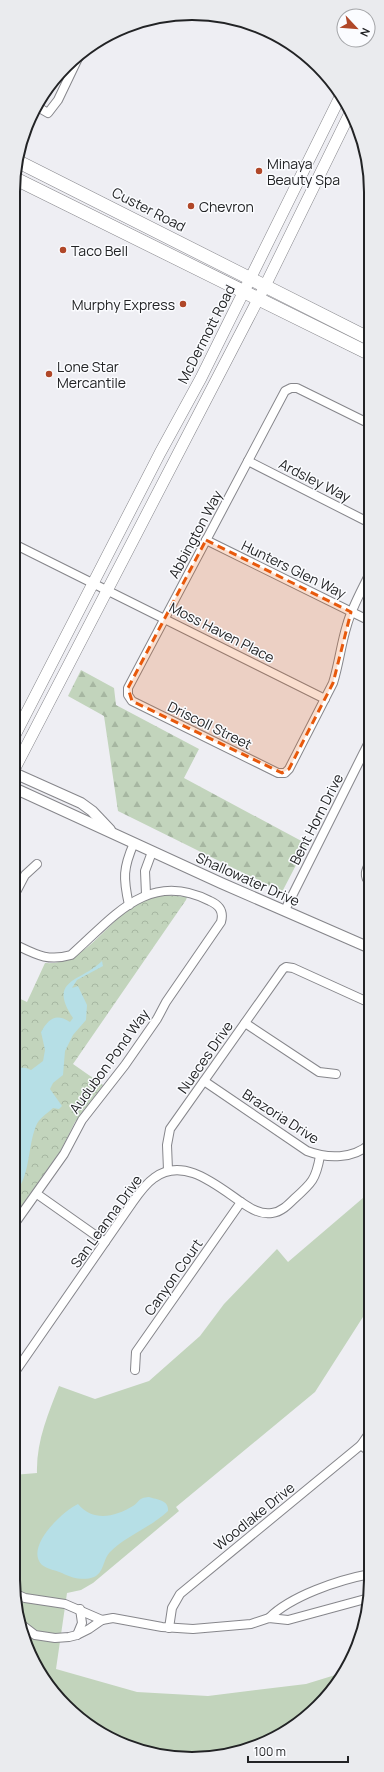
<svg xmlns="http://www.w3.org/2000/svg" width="384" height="1772" font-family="Manrope,sans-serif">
<defs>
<pattern id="forest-firs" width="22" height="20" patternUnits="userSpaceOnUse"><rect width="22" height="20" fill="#c2d4bc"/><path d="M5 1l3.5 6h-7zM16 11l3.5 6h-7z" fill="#a6b6a1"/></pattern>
<pattern id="park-crowns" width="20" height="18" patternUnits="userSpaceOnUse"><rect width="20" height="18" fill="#c2d4bc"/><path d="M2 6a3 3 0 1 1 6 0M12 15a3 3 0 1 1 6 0" fill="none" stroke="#a6b6a1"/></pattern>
</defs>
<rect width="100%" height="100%" fill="#eeeef3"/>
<path fill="#c2d4bc" d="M370,1192V1306L315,1392L176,1507L179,1511L93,1583L81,1590L67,1593L56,1669L137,1692L208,1696L306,1684L345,1672L310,1715L249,1750L181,1759L113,1741L65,1706L27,1648L13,1580V1475L37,1473C36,1442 48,1414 59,1386L95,1399L149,1381L200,1336L224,1304L277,1249L288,1262Z"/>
<polygon fill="url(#forest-firs)" points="81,670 114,688 116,705 199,749 184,778 307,844 282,892 118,811 104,716 68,696"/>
<path fill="url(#park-crowns)" d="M166,895L187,897L186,900L73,1064L103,1085L75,1122L61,1150L13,1218L14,996L27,1002L45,963C82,966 103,927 131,908C141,900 153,897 166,895Z"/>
<g fill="#b6dfe6">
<path d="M102,961L103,966L77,980L72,988L78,986L87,1005L86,1020L73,1035L65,1051L63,1075L53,1083L50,1089L62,1106L59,1109L53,1108C48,1113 38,1119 36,1126C27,1148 31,1177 13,1196L14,1067L26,1068L31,1070L43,1061L45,1050L41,1032C49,1018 56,1013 70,1022L73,1018C47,979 81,982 102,961Z"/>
<path d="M149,1497C158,1500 169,1500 168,1511C150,1528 127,1535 110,1552C103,1559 104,1573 94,1577C84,1581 71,1578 62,1573C55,1570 47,1569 42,1565C24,1547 63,1511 78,1504C93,1522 115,1517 133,1506C140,1502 137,1498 149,1497Z"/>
</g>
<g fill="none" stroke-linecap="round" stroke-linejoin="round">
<g stroke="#86868b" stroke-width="10">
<g id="minor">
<polyline points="36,106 48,113 58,100 81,52"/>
<polyline points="248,461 370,523"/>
<polyline points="206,540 370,621"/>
<polyline points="14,544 325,699"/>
<path d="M370,573C362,590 352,607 347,625C341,644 339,664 333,683L289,769L285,773H278L132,701L128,695V688L285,391L291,388H297L370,424"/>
<path d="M370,883C363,876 366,870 370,862"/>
<polyline points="146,894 145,871 152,852"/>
<polyline points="14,896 25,875 37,864"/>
<path d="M129,905C123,878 123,868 134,843"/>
<polyline points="285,910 370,740"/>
<polyline points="245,1023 319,1072 336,1074"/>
<path d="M204,1081L307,1151C328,1159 353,1159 370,1144"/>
<polyline points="168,1170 167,1145 170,1129 283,969 286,967 293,968 370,1003"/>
<polyline points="37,1194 105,1242"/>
<path d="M13,1226L64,1154L82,1120L125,1065L157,1019L166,1002L221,922C224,911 219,905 210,901C148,869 113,918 71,955C47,962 35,954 14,944"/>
<polyline points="135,1370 136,1352 241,1202"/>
<path d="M13,1375L130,1206C137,1196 144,1185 154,1178C183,1156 216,1185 241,1202C250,1208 260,1215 272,1213C281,1212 288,1205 294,1199C312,1183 316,1179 320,1156"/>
<polyline points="361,1445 370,1452"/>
<polyline points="16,1594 25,1598 65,1604 102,1620"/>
<path d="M269,1618C291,1596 338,1580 370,1574"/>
<polyline points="22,1625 35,1635 55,1638 69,1637 77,1635 89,1629 102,1620 113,1618 162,1627 193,1629 251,1624 269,1618 288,1620 369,1598"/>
<polyline points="169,1628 172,1608 180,1594 361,1445 370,1432"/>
<polyline points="77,1635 82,1623 80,1609"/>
</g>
</g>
<g stroke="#86868b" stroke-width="12">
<g id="tertiary">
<polyline points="14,773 81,803 92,811 110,830"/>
<polyline points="14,788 221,883 370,948"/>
</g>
</g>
<g stroke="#86868b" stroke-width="12">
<g id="secondary">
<polyline points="14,737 160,453 201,378 340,97"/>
<polyline points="14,770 265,286 350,113"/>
</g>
</g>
<g stroke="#86868b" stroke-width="14">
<g id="primary">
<polyline points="17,161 370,339"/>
<polyline points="14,178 370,354"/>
</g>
</g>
<use href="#minor" stroke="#fff" stroke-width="8"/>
<use href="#tertiary" stroke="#fff" stroke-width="10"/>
<use href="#secondary" stroke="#fff" stroke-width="11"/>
<use href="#primary" stroke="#fff" stroke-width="13"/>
</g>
<path fill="#e8590c" fill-opacity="0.2" stroke="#e8590c" stroke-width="3" stroke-dasharray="8 5" stroke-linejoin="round" d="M206,540L351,612L333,683L289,769L282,773L132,701L128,688Z"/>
<g fill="#b04728" stroke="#fbfcff" stroke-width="1.5">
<circle cx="259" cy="171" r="4"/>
<circle cx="191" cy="206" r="4"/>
<circle cx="63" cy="250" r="4"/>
<circle cx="183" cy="304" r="4"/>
<circle cx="49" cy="374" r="4"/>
</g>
<g text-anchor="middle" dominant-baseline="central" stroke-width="3" stroke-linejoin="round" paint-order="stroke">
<g font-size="14" fill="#222325" stroke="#fbfcff" text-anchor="start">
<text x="267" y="163">Minaya<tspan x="267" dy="16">Beauty Spa</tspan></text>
<text x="199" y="206">Chevron</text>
<text x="71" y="250">Taco Bell</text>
<text x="175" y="304" text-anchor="end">Murphy Express</text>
<text x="57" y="366">Lone Star<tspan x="57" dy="16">Mercantile</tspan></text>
</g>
<g font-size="14" fill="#222325" stroke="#fbfcff">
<text transform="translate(149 209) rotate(27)">Custer Road</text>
<text transform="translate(206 334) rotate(-63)">McDermott Road</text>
<text transform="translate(315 480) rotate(27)">Ardsley Way</text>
<text transform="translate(195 534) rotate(-62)">Abbington Way</text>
<text transform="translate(294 569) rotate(26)">Hunters Glen Way</text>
<text transform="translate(222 632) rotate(27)">Moss Haven Place</text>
<text transform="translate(210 725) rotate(26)">Driscoll Street</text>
<text transform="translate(316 819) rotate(-63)">Bent Horn Drive</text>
<text transform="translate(248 879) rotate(24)">Shallowater Drive</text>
<text transform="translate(205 1057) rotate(-55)">Nueces Drive</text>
<text transform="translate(109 1061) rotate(-54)">Audubon Pond Way</text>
<text transform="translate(281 1116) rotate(33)">Brazoria Drive</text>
<text transform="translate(106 1221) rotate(-54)">San Leanna Drive</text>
<text transform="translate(173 1277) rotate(-55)">Canyon Court</text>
<text transform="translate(254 1516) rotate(-39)">Woodlake Drive</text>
</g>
</g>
<path d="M0 0H384V1772H0ZM192 20H192A172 172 0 0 1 364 192V1580A172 172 0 0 1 192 1752H192A172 172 0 0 1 20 1580V192A172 172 0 0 1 192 20Z" fill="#eaebee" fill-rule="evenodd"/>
<path fill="none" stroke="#222325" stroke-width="2" d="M192 20H192A172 172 0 0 1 364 192V1580A172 172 0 0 1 192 1752H192A172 172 0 0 1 20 1580V192A172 172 0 0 1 192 20Z"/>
<g transform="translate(356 28) rotate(116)"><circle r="19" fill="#fbfcff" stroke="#a4a5a8"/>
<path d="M0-3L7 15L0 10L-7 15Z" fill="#b04728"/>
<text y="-6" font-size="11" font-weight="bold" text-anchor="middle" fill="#222325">N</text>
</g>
<path d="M248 1756v6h100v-6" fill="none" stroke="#222325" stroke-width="2"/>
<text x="254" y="1756" font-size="12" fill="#222325" stroke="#fbfcff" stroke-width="3" paint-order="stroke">100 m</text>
</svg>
